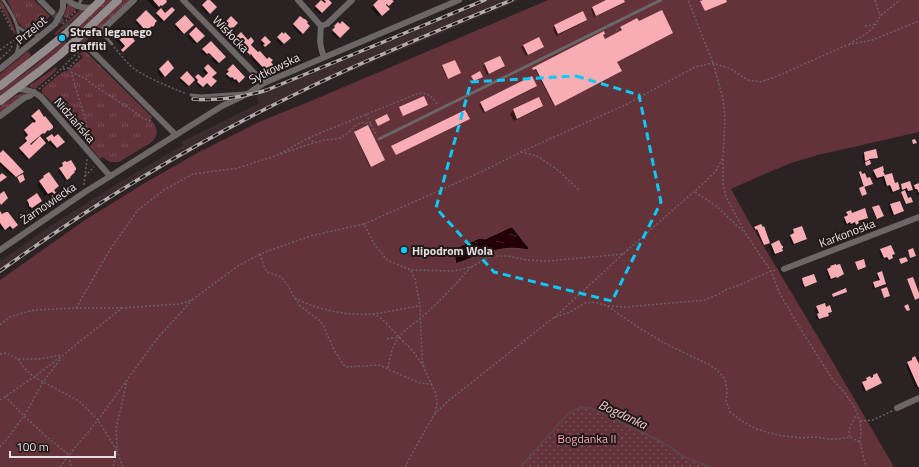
<svg xmlns="http://www.w3.org/2000/svg" width="919" height="467" font-family="'Titillium Web',sans-serif">
<defs>
<pattern id="grass-tufts" width="24" height="20" patternUnits="userSpaceOnUse"><rect width="24" height="20" fill="#643239"/><path d="M3 7l-1-3M5 7V3M7 7l1-3M15 17l-1-3M17 17v-4M19 17l1-3" fill="none" stroke="#7a4f55"/></pattern>
<pattern id="park-dots" width="8" height="8" patternUnits="userSpaceOnUse"><rect width="8" height="8" fill="#643239"/><path d="M2 2h.1M6 6h.1" fill="none" stroke="#7a4f55" stroke-width="1.8" stroke-linecap="round"/></pattern>
<pattern id="water-ripples" width="26" height="14" patternUnits="userSpaceOnUse"><rect width="26" height="14" fill="#230005"/><path d="M2 4q2-2 4 0t4 0M15 11q2-2 4 0t4 0" fill="none" stroke="#432529"/></pattern>
</defs>
<rect width="100%" height="100%" fill="#2b2223"/>
<polygon fill="#3c2c2d" points="482,0 520,0 387,56 319,85 254,117 188,153 110,199 42,244 0,273 0,261 58,221 120,182 183,145 181,142 259,103 256,92 279,85"/>
<g fill="url(#grass-tufts)">
<polygon points="0,0 7,11 16,33 14,34 6,15 0,5"/>
<polygon points="7,0 34,0 50,16 46,20 42,17 33,27 27,28 26,30 19,24"/>
<polygon points="106,0 112,0 77,33 76,31 77,28"/>
<polygon points="123,0 132,0 103,27 87,40 74,52 73,52 84,37"/>
<polygon points="68,4 76,8 75,11 66,19 64,16"/>
<polygon points="80,10 83,10 83,11 65,28 55,35 54,34"/>
<polygon points="65,40 66,41 66,44 44,64 0,96 0,91 34,66"/>
<path d="M84,50L152,117L151,120C158,127 159,135 152,142L119,162H110L102,157L100,159L79,134L82,131L67,113L63,116L47,97L42,93V89L43,88L62,72L69,70L83,57L80,54Z"/>
<polygon points="28,51 31,55 22,66 0,82 0,74"/>
<polygon points="56,67 57,68 55,72 35,89 29,86"/>
<polygon points="27,92 29,93 0,113 0,106 15,96"/>
</g>
<polygon fill="url(#park-dots)" points="580,407 591,408 648,435 672,448 682,456 711,467 520,467 568,414"/>
<polygon fill="#643239" points="548,0 919,0 919,132 818,155 791,163 767,173 731,189 748,220 824,347 894,467 710,467 682,456 672,448 648,435 591,408 580,407 568,415 520,467 0,467 0,280 85,220 143,184 201,151 259,122 318,98"/>
<path fill="url(#water-ripples)" stroke="#5d4346" d="M511,227L513,228L529,248L528,250C502,244 480,255 456,264L454,253L455,248L480,238L485,239Z"/>
<g fill="#0007">
<polygon points="147,0 165,0 158,9 158,8 156,9"/>
<polygon points="209,0 216,7 208,15 201,8"/>
<polygon points="323,0 328,0 328,6 320,14 314,9"/>
<polygon points="380,0 391,0 392,2 387,7 388,9 379,17 371,8"/>
<polygon points="608,0 623,0 624,2 622,4 594,17 591,9 593,7"/>
<polygon points="161,10 165,14 174,10 161,22 155,15"/>
<polygon points="146,11 154,24 144,32 135,22"/>
<polygon points="185,16 192,25 183,34 180,31 179,32 174,27"/>
<polygon points="231,18 237,23 226,34 221,28"/>
<polygon points="300,18 309,26 300,35 292,26"/>
<polygon points="586,20 584,22 556,36 553,28 555,26"/>
<polygon points="638,23 616,62 620,72 554,106 535,69 533,70 533,68 602,35 605,40 621,31 620,29 621,28"/>
<polygon points="338,24 348,28 338,39 331,33 334,30 333,28"/>
<polygon points="196,28 204,36 195,44 187,37"/>
<polygon points="118,34 134,41 120,53 120,52 123,49 115,38"/>
<polygon points="241,34 249,45 258,54 273,66 265,73 252,60 252,59 250,57 252,55 249,55 244,50 243,51 233,41"/>
<polygon points="282,34 289,38 281,46 276,40"/>
<polygon points="265,37 270,42 263,49 262,48 263,46 260,43"/>
<polygon points="211,43 217,50 211,56 209,54 215,48 214,47 205,56 201,52"/>
<polygon points="523,46 543,47 541,49 526,56 521,47"/>
<polygon points="219,51 224,57 217,65 211,59"/>
<polygon points="168,62 173,68 162,78 157,72"/>
<polygon points="485,64 504,66 502,68 487,75 483,66"/>
<polygon points="208,65 211,77 215,81 210,87 206,83 200,88 196,84 197,83 194,80 186,87 179,80 187,73 194,79 198,75 203,80 207,75 202,71"/>
<polygon points="233,65 244,77 237,84 234,80 232,82 229,78 228,79 225,76 227,74 226,72"/>
<polygon points="443,66 460,73 447,79 442,67"/>
<polygon points="536,86 534,88 483,113 479,105 481,103"/>
<polygon points="538,98 542,106 539,109 514,121 510,114 513,110"/>
<polygon points="38,111 52,127 47,132 46,131 42,135 41,134 29,144 30,146 44,142 47,139 54,138 64,141 55,149 48,142 47,143 46,142 27,160 18,151 26,144 23,141 27,138 23,133 34,123 30,118"/>
<polygon points="367,126 383,161 370,167 354,133"/>
<polygon points="864,153 877,157 875,159 869,160 870,164 866,166 864,162 864,163 862,155"/>
<polygon points="0,154 22,172 14,177 12,175 11,176 0,165"/>
<polygon points="63,164 68,179 65,181 58,171 61,168 60,166"/>
<polygon points="874,171 882,172 884,177 891,174 895,185 898,188 901,185 909,182 912,189 915,186 919,184 919,195 917,195 916,190 913,191 913,189 910,192 905,193 908,200 911,202 905,204 901,193 905,190 900,191 899,188 897,191 891,193 888,186 885,187 882,178 875,180 872,173"/>
<polygon points="859,173 867,180 872,183 863,187"/>
<polygon points="44,177 54,193 50,197 48,194 45,196 37,185"/>
<polygon points="37,195 41,201 30,210 28,209 28,207 26,203"/>
<polygon points="899,202 903,211 901,213 892,216 888,207 890,205"/>
<polygon points="873,208 882,216 876,219 872,209"/>
<polygon points="0,213 14,227 10,230 8,227 2,231 0,228"/>
<polygon points="847,213 852,215 867,217 865,219 858,222 858,223 854,226 853,224 849,226 848,224 845,225 843,220 846,217 845,215"/>
<polygon points="761,225 769,243 763,245 756,229 755,230 754,228"/>
<polygon points="802,227 806,239 804,241 792,245 789,238 792,235 791,232 793,230"/>
<polygon points="778,242 782,251 780,252 773,256 769,246 771,244"/>
<polygon points="881,250 894,253 892,255 892,258 887,261 885,258 882,259 879,252"/>
<polygon points="831,267 842,274 834,279 829,280 826,271"/>
<polygon points="878,273 885,284 883,286 873,289 872,285 874,283 878,282 876,275"/>
<polygon points="803,279 814,283 803,288 801,281"/>
<polygon points="907,280 908,280 919,296 919,298 914,300"/>
<polygon points="817,307 825,308 831,311 828,314 828,315 826,317 817,320 815,317 817,315 815,309"/>
<polygon points="912,359 919,367 919,387 916,389 906,365"/>
<polygon points="873,376 878,385 864,392 861,385 865,382 864,381 866,379 870,379"/>
</g>
<g fill="none" stroke-linecap="round" stroke-linejoin="round">
<polyline stroke="#5d4346" stroke-width="2" points="520,467 568,414 580,407 591,408 648,435 672,448 682,456 711,467"/>
</g>
<g fill="#f8adb4">
<polygon points="153,0 167,0 166,1 167,2 162,6 161,5 159,7"/>
<polygon points="207,0 210,0 217,7 210,14 202,5"/>
<polygon points="321,0 325,3 326,2 324,0 329,0 332,3 322,13 315,6"/>
<polygon points="378,0 392,0 394,1 389,6 386,4 386,5 390,9 382,16 373,5"/>
<polygon points="606,0 624,0 625,2 596,16 592,7"/>
<polygon points="703,0 726,0 727,2 705,11 700,1"/>
<polygon points="172,7 175,10 164,21 156,13 161,8 165,13"/>
<polygon points="146,10 157,21 155,23 155,24 153,27 152,26 146,31 136,20"/>
<polygon points="662,10 673,33 617,62 622,71 555,106 536,69 533,70 532,68 604,31 605,34 603,35 605,39 622,30 620,27 637,18 639,21"/>
<polygon points="583,11 587,20 558,34 554,25"/>
<polygon points="185,15 194,25 184,34 175,24"/>
<polygon points="231,16 238,23 229,32 222,26"/>
<polygon points="300,16 304,19 305,19 308,22 307,23 310,26 303,34 293,24"/>
<polygon points="342,21 350,28 340,38 332,30 335,27 334,26 338,22 340,24"/>
<polygon points="196,27 205,36 197,43 189,34"/>
<polygon points="124,30 127,33 128,31 133,38 135,41 123,52 121,50 125,46 117,37 116,35 117,33 120,33"/>
<polygon points="241,32 248,40 251,37 254,41 251,45 258,52 260,51 267,59 269,57 273,60 271,62 274,66 267,72 253,57 251,54 250,55 234,39"/>
<polygon points="282,32 284,34 285,32 291,38 284,44 277,37"/>
<polygon points="265,36 271,42 265,47 263,45 265,44 261,40"/>
<polygon points="539,37 544,47 528,55 523,45"/>
<polygon points="211,41 226,57 219,63 209,53 207,54 202,49"/>
<polygon points="500,56 505,66 489,74 484,63"/>
<polygon points="168,60 174,68 165,77 159,69"/>
<polygon points="455,60 461,73 448,79 442,65"/>
<polygon points="208,64 217,73 212,77 217,81 211,87 207,83 203,87 197,82 198,80 195,77 198,74 203,78 208,73 204,68"/>
<polygon points="233,64 245,77 239,83 236,79 235,80 232,77 231,78 226,74 229,71 227,70"/>
<polygon points="187,71 195,80 189,86 180,78"/>
<polygon points="480,71 483,77 474,81 471,76"/>
<polygon points="532,76 537,86 485,112 480,102"/>
<polygon points="424,96 428,105 403,116 399,107"/>
<polygon points="539,97 543,106 517,119 513,109"/>
<polygon points="39,109 44,117 45,116 53,126 53,128 49,131 48,130 44,134 43,133 30,144 31,145 40,136 46,143 29,159 19,148 27,141 25,138 28,135 24,130 33,122 34,123 36,121 31,116"/>
<polygon points="465,110 470,119 396,155 391,146"/>
<polygon points="387,114 390,120 378,126 375,120"/>
<polygon points="368,125 385,160 371,167 354,132"/>
<polygon points="52,134 54,137 58,134 65,142 57,148 50,140 49,142 46,138"/>
<polygon points="915,139 917,143 913,144 912,140"/>
<polygon points="876,149 878,158 869,159 869,160 865,161 864,152"/>
<polygon points="3,150 13,160 24,172 16,177 0,162 0,153"/>
<polygon points="71,160 76,168 76,170 74,171 75,172 70,177 71,177 67,180 59,168 63,166 62,163 65,161 67,162"/>
<polygon points="870,160 871,164 866,166 865,162"/>
<polygon points="883,166 884,171 883,171 885,175 892,173 895,183 898,182 900,189 893,192 890,185 887,186 884,176 877,178 873,170"/>
<polygon points="861,171 862,174 865,173 867,178 870,177 873,184 864,187 859,172"/>
<polygon points="49,172 59,186 54,190 56,193 54,194 52,192 48,194 39,181 44,177 43,176"/>
<polygon points="2,173 7,177 0,182 0,175"/>
<polygon points="23,174 25,180 20,183 17,177"/>
<polygon points="910,181 913,190 908,191 907,188 902,190 901,184"/>
<polygon points="919,183 919,193 917,189 915,189 914,185"/>
<polygon points="864,186 867,194 862,196 859,188"/>
<polygon points="905,190 908,198 911,197 913,202 906,204 901,192"/>
<polygon points="4,191 8,198 1,205 0,203 0,194"/>
<polygon points="37,193 42,201 32,208 29,206 29,204 27,200"/>
<polygon points="900,201 904,211 894,215 890,204"/>
<polygon points="879,205 884,216 877,219 872,207"/>
<polygon points="865,208 868,218 858,221 859,223 856,225 855,222 851,224 850,222 847,224 844,217 848,215 846,212 851,210 852,213"/>
<polygon points="0,211 2,214 6,212 8,212 18,225 13,229 10,226 5,230 0,223"/>
<polygon points="761,224 763,227 764,226 770,243 764,245 757,229 756,230 754,227"/>
<polygon points="802,226 807,239 794,244 790,235 794,233 793,229"/>
<polygon points="779,240 782,246 783,246 783,248 782,248 783,251 775,254 771,244"/>
<polygon points="891,245 895,254 892,255 893,258 889,260 887,257 884,258 880,249"/>
<polygon points="913,248 916,256 910,258 908,250"/>
<polygon points="906,257 908,261 901,264 899,259"/>
<polygon points="864,259 866,267 858,270 855,262"/>
<polygon points="836,264 836,265 840,264 844,274 837,278 836,277 831,279 827,269 831,267 830,266"/>
<polygon points="882,271 886,284 875,288 873,282 880,280 877,273"/>
<polygon points="814,274 817,282 805,287 803,283 802,278"/>
<polygon points="913,277 919,293 919,298 915,300 907,279"/>
<polygon points="887,287 890,296 884,298 881,289"/>
<polygon points="846,288 847,292 833,297 832,294"/>
<polygon points="825,303 826,307 830,305 832,312 828,313 829,316 819,319 817,314 819,313 816,306"/>
<polygon points="908,304 910,310 907,311 904,306"/>
<polygon points="915,356 919,364 919,387 918,387 907,362 912,360 912,358"/>
<polygon points="877,373 882,383 866,391 862,382 867,380 866,378 870,376 871,378 873,377 873,375"/>
</g>
<g fill="none" stroke-linecap="round" stroke-linejoin="round">
<polyline stroke="#473e3f" stroke-width="6" stroke-dasharray="6 3" stroke-linecap="butt" points="52,12 87,46"/>
<g stroke="#696162" stroke-width="1.5" stroke-dasharray="2 2" stroke-linecap="butt">
<polyline points="875,0 880,16"/>
<polyline points="0,7 12,30"/>
<polyline points="63,24 76,11"/>
<polyline points="865,26 876,24"/>
<polyline points="34,29 43,21 44,22"/>
<polyline points="616,30 620,28"/>
<polyline points="849,44 869,32 876,24 880,16 900,0"/>
<path d="M114,47C120,54 126,62 133,68C145,77 172,88 187,94"/>
<polyline points="0,50 14,40"/>
<polyline points="0,59 10,50 13,44"/>
<path d="M69,68L71,70C76,94 87,117 89,141"/>
<polyline points="63,69 69,68 80,56 78,55"/>
<polyline points="71,72 86,79 96,87 126,106 144,119 152,121"/>
<polyline points="39,89 55,75 81,49"/>
<polyline points="366,114 377,136"/>
<polyline points="309,138 315,143"/>
<polyline points="521,152 537,156 559,171 579,190"/>
<path d="M281,154C295,149 309,144 324,140C330,139 337,140 342,137C353,131 357,117 372,125"/>
<polyline points="723,159 723,184 726,197 746,234 760,255 771,271 780,294 803,333 833,380 845,393 855,408 860,421 861,432 860,442"/>
<polyline points="85,176 94,167"/>
<polyline points="84,185 87,159"/>
<polyline points="695,192 716,206 744,232"/>
<polyline points="364,224 481,172 521,152 627,104 695,67 713,63 731,69 748,80 760,82 773,78 847,45 872,40 919,21"/>
<polyline points="260,254 265,269 267,272 280,276 288,285 294,297 300,306 319,320 324,326 327,335 331,342 333,348 343,364 346,367 379,365 417,382 425,384 432,384"/>
<polyline points="411,271 415,279 420,306 422,357 424,368 436,394 437,403 435,414"/>
<path d="M295,298C317,310 348,316 373,314C389,312 404,308 420,306"/>
<polyline points="608,306 626,307 705,300 717,295 727,289 740,285 771,271 778,270"/>
<path d="M76,308L111,248L138,210L164,190L193,174L238,168L278,155L308,138L419,93C429,93 432,97 437,104"/>
<polyline points="373,314 381,318 399,337 413,351 424,367"/>
<polyline points="554,318 623,254"/>
<polyline points="0,325 9,317 34,310 76,308 122,308"/>
<polyline points="387,339 399,337"/>
<polyline points="0,354 6,353 18,359 39,359 61,355"/>
<polyline points="18,359 24,368 34,377 79,401 98,420 117,451 113,467"/>
<path d="M388,368C390,357 392,345 400,336C405,329 414,324 421,318C439,302 455,285 471,267"/>
<path d="M5,396C25,418 46,437 69,455L71,467"/>
<polyline points="0,400 34,377 63,355 122,308 179,304 192,300 238,266 260,254 310,236 364,224 374,244 387,260 411,270 455,271 471,267 492,256 508,256 527,260 548,261 623,254 706,181 716,171 723,157 725,118 723,99 713,63 688,0"/>
<polyline points="860,421 873,420 892,411"/>
<path d="M850,437C847,429 853,422 856,415"/>
<polyline points="0,447 7,439 24,416 43,382 61,358"/>
<polyline points="60,467 69,455 98,420 156,340 192,300"/>
<polyline points="123,467 117,451 116,429 127,381"/>
<polyline points="405,467 428,425 435,414 447,402 553,318 570,312 585,303 595,302 607,306 641,329 668,345 708,364 717,370 725,379 727,390 726,401 730,412 742,421 756,429 778,435 801,438 816,437 827,439 839,439 850,437 860,442 866,467"/>
</g>
<g stroke="#6c6767" stroke-width="3">
<path d="M3,0C14,16 24,33 16,54"/>
<polyline points="78,6 81,0"/>
<polyline points="18,27 27,33 40,35"/>
<polyline points="101,32 112,44"/>
<polyline points="191,95 201,96 245,93"/>
<polyline points="379,139 661,0"/>
</g>
<g stroke="#6c6767" stroke-width="6">
<polyline points="40,0 52,12"/>
<path d="M67,0C75,6 84,9 93,7"/>
<polyline points="183,0 264,83"/>
<path d="M298,0L321,26C320,40 319,44 324,57"/>
<polyline points="321,26 327,24 352,0"/>
<polyline points="99,33 134,0"/>
<polyline points="87,46 176,135"/>
<polyline points="0,69 55,24 61,13 63,8 63,0"/>
<path d="M17,89C27,89 33,91 41,97L110,176"/>
<polyline points="0,116 24,98 30,96 34,92"/>
<polyline points="0,250 85,192 222,106 249,93 264,83 459,0"/>
<polyline points="784,269 919,217"/>
<polyline points="897,408 919,398"/>
</g>
<g stroke="#948c8c" stroke-width="8">
<polyline points="0,86 46,50 68,32 101,0"/>
<polyline points="0,101 40,71 61,54 118,0"/>
</g>
<g stroke="#b3acad" stroke-width="3.5">
<g id="rail">
<path d="M193,99C218,101 243,97 267,90L485,0"/>
<path d="M0,271C96,202 197,141 304,90C372,57 442,29 512,0"/>
</g>
</g>
<use href="#rail" stroke="#221919" stroke-width="2" stroke-dasharray="6" stroke-linecap="butt"/>
</g>
<path fill="none" stroke="#0bcafa" stroke-width="3" stroke-dasharray="8 5" stroke-linejoin="round" d="M576,76L639,95L661,202L612,301L494,272L436,208L471,82Z"/>
<g fill="#0bcafa" stroke="#221919" stroke-width="1.5">
<circle cx="62" cy="38" r="4"/>
<circle cx="404" cy="250" r="4"/>
</g>
<g text-anchor="middle" dominant-baseline="central" stroke-width="4" stroke-linejoin="round" paint-order="stroke">
<g font-size="12" fill="#e4dede" stroke="#221919">
<text transform="translate(31 30) rotate(-40)">Przelot</text>
<text transform="translate(231 34) rotate(46)">Wisłocka</text>
<text transform="translate(274 68) rotate(-26)">Sytkowska</text>
<text transform="translate(75 120) rotate(49)">Nidziańska</text>
<text transform="translate(48 203) rotate(-34)">Żarnowiecka</text>
<text transform="translate(847 233) rotate(-21)">Karkonoska</text>
</g>
<g font-size="12" font-weight="bold" fill="#e4dede" stroke="#221919" text-anchor="start">
<text x="70" y="31">Strefa leganego<tspan x="70" dy="14">graffiti</tspan></text>
<text x="412" y="250">Hipodrom Wola</text>
</g>
<g font-size="12" fill="#f5a5ad" stroke="#221919">
<text x="587" y="438">Bogdanka II</text>
</g>
<g font-size="13" font-style="italic" fill="#f3c9cc" stroke="#221919">
<text transform="translate(623 414) rotate(25)">Bogdanka</text>
</g>
</g>
<path d="M10 451v6h105v-6" fill="none" stroke="#e4dede" stroke-width="2"/>
<text x="16" y="451" font-size="12" fill="#e4dede" stroke="#221919" stroke-width="3" paint-order="stroke">100 m</text>
</svg>
